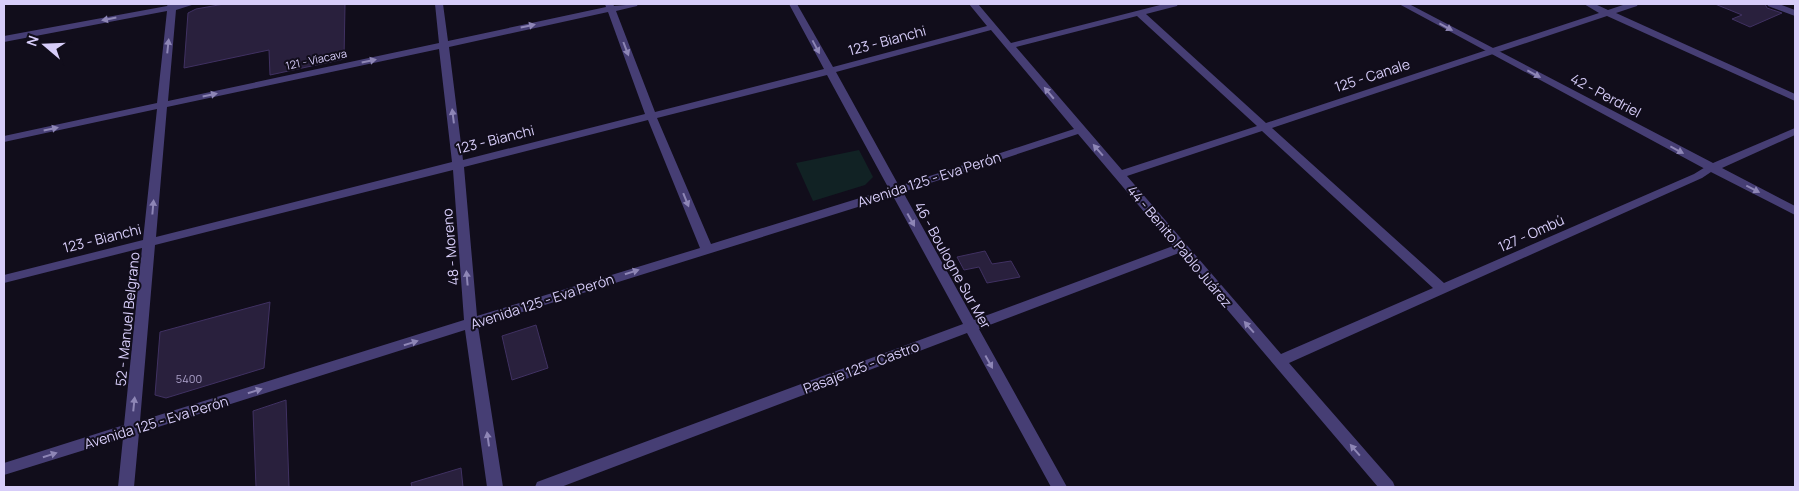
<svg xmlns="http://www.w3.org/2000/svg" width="1799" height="491" font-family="Manrope,sans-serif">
<rect width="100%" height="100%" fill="#110d1b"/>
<polygon fill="#112224" points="859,150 873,177 865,185 813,201 796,163"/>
<g fill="#29203d" stroke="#403162">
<polygon points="224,4 345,4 344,59 270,75 269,50 184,68 188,13 196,9"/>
<polygon points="1715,4 1765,4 1767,8 1782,13 1750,27 1732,19 1742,15"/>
<polygon points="985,251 992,264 1011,261 1020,277 987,283 979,267 964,270 957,257"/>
<polygon points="270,302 264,368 166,398 155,395 160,332"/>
<polygon points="536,325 548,368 512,380 502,336"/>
<polygon points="286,400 289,487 256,487 253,411"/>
<polygon points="461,468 463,487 412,487 411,483"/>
</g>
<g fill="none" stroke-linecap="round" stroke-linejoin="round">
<path fill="#463e74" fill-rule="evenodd" d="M168,4H195L176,10L168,101L439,43L435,4H443L448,41L606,7L605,4H613L614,6L638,4L637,6L616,11L655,112L824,69L789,4H797L833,67L987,26L969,4H978L1011,43L1164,4H1178L1177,6L1146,14L1266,123L1599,13L1584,4H1595L1608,10L1626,4H1638L1637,6L1616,13L1795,94V101L1607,16L1272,128L1444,283L1694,174L1707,166H1715L1717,168L1702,178L1289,363L1393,482L1395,487H1378L1179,253L979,329L1067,487H1051L967,333L561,487H535L537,482L963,324L893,196L478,326L503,487H487L465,330L139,433L134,487H118L123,438L4,475V463L124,425L142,248L4,283V275L143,240L157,109L4,142V136L157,103L167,11L4,42V36L167,6ZM608,12L645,114L463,160L449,47ZM1137,16L1257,126L1122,170L1016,47ZM991,30L1074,129L899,186L836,72ZM439,49L452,162L156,237L167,107ZM827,75L889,189L711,244L657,118ZM648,120L700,248L477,316L464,167ZM1262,131L1433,288L1281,354L1127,176ZM1078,134L1173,246L974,320L903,192ZM453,170L464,320L140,421L155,245Z"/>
<g fill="#463e74" fill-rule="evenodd">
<polygon points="1399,4 1409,4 1713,163 1795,128 1795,135 1722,168 1795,206 1795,215 1707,170"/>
<polygon points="1767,4 1779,4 1795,10 1795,16 1768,6"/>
</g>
</g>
<defs><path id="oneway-solid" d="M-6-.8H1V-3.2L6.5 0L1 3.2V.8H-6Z" transform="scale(1.25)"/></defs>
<g fill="#8e86b6">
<use href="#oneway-solid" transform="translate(109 19) rotate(169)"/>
<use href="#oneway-solid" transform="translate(528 26) rotate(-12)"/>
<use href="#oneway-solid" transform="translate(1446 27) rotate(28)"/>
<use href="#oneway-solid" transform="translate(168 46) rotate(-84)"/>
<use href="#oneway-solid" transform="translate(816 47) rotate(62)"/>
<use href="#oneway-solid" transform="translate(626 49) rotate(69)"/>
<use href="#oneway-solid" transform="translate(369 61) rotate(-12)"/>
<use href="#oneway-solid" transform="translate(1534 74) rotate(28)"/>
<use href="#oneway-solid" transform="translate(1049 93) rotate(-130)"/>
<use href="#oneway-solid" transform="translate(210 95) rotate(-12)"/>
<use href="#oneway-solid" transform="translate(453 116) rotate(-97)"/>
<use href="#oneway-solid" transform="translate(51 129) rotate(-12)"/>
<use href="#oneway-solid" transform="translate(1098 150) rotate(-131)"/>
<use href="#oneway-solid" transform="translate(1677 150) rotate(28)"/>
<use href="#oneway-solid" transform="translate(1753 189) rotate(27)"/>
<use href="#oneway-solid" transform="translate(686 200) rotate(68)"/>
<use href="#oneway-solid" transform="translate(153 207) rotate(-85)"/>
<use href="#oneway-solid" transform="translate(911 220) rotate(61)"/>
<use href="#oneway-solid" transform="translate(632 272) rotate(-18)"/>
<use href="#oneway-solid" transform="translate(467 278) rotate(-95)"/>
<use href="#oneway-solid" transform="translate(1249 327) rotate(-131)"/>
<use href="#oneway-solid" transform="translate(411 343) rotate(-17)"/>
<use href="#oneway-solid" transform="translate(989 362) rotate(61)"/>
<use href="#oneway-solid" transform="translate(255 391) rotate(-17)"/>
<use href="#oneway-solid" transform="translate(134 404) rotate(-84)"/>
<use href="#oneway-solid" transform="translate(488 439) rotate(-98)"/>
<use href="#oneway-solid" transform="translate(1355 450) rotate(-131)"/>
<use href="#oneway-solid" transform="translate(50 455) rotate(-18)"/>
</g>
<g text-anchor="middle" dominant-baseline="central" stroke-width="4" stroke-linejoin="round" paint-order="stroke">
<g font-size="11" fill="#d7cdf9" stroke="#110d1b">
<text transform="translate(316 59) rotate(-12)">121 - Viacava</text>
</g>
<g font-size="11" fill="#aca2ca">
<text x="189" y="378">5400</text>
</g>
<g font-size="14" fill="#d7cdf9" stroke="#110d1b">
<text transform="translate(887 40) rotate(-15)">123 - Bianchi</text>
<text transform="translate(1372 75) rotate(-18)">125 - Canale</text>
<text transform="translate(1606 95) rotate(28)">42 - Perdriel</text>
<text transform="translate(495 139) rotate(-14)">123 - Bianchi</text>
<text transform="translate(929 179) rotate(-18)">Avenida 125 - Eva Perón</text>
<text transform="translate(1531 233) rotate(-24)">127 - Ombú</text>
<text transform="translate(102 238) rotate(-14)">123 - Bianchi</text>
<text transform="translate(1180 246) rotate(50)">44 - Benito Pablo Juárez</text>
<text transform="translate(450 247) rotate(-95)">48 - Moreno</text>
<text transform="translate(953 265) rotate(61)">46 - Boulogne Sur Mer</text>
<text transform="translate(542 301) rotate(-18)">Avenida 125 - Eva Perón</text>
<text transform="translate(127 319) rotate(-84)">52 - Manuel Belgrano</text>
<text transform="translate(861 367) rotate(-21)">Pasaje 125 - Castro</text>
<text transform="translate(156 422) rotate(-17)">Avenida 125 - Eva Perón</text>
</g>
</g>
<rect width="1799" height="491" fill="none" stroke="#d7cdf9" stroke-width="10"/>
<g transform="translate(45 45) rotate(289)" stroke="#110d1b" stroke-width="4" paint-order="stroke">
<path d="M0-4L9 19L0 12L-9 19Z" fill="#d7cdf9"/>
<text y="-8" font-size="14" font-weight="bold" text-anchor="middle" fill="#d7cdf9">N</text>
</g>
</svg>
